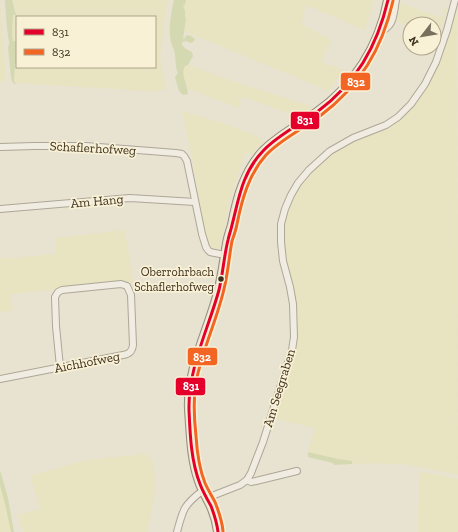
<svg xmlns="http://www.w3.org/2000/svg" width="458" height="532" font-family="'Zilla Slab',serif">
<rect width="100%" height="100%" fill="#e8e2d0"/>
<g fill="#e8e3c0">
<polygon points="12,0 167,0 160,58 166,88 164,90 158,91 150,91 16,83 14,82 15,64 17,64 17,67 155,67 155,17 17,17 17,41 13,41 12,34 13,15 16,15"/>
<polygon points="186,0 374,0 365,30 306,5 301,24 331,40 321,62 343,70 329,91 184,31 186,18 185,17 185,11 183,5 185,5"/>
<polygon points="457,0 458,475 411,465 376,463 352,464 352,461 338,459 308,452 315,428 277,419 275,416 295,349 297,327 296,305 284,261 282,226 289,202 305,177 335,149 405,113 441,53 443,53"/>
<polygon points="0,1 6,78 3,82 0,82"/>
<polygon points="398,2 441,18 445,8 448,8 438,39 434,37 434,24 410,24 410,27 396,21"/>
<polygon points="188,65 238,83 313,107 299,117 241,96 239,108 188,89 183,75 183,70 185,66"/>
<polygon points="182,111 229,125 261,138 263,142 252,155 244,153 244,157 234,186 229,202 221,245 220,247 217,249 210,247 208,245 199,199 192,157"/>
<polygon points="125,230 133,282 10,294 13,310 0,313 0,254 1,259 56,254 55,238"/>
<polygon points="145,454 149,458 153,460 155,479 154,498 147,532 24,532 17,515 40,509 30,476 79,462 95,459"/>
<polygon points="422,472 458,479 458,532 418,532 419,475 420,473"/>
<polygon points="0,485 5,504 11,532 0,532"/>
</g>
<g fill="#d5d9b1">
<path d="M5,0H12L16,15H13L12,34L13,41H17V64H15L14,82L16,83L15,84L13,83L11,78L8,47C11,42 8,40 8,35C6,24 6,12 5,0Z"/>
<path d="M174,0H186L185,5H183L185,11V17L186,18L183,39H184L187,35L191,36L195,39L194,41L191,43L186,41L182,42V45L186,49L192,52L193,56L188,65L185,66C180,74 188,85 188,94L183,95L179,91L175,77L178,73C175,67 176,61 175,54C174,49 172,46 171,42C168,29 171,13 174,0Z"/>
<polygon points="308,452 338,459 352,461 352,464 334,465 333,463 308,457"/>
<polygon points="0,470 8,498 14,532 11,532 5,504 0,485"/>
</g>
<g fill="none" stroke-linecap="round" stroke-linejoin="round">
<g stroke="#ada798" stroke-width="8">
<g id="minor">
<path d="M378,33C395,26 393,16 396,0"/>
<polyline points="0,147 34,146 86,146 176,153 182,154 184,156 187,161 202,234 206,247 208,250 210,252 225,255"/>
<polyline points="0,209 130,198 195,202"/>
<path d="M0,379L123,355C129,354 132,352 133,345L131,295L127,286L121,284L62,290L58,292L55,297L56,326L60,367"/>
<polyline points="247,480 251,482 256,481 297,471"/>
<polyline points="207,498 217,494 240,485 247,480 251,473 263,442 292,350 294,337 293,304 290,287 283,261 281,242 281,224 285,209 291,195 298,183 309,170 330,151 353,138 386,125 398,117 411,104 425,84 436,62 447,30 455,0"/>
<path d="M177,532C183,509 184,505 202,491"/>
</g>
</g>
<g stroke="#938c7f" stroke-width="10">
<path id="major" d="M218,532C217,524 215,516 212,509C208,499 202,491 199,481C191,459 191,434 189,410C187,370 207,333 217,296C222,279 224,260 227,243C228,237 230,231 232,225C237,198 244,172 263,151C279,135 299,125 317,112C354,86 380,45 388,0"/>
</g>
<use href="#minor" stroke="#f0ece2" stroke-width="6"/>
<use href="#major" stroke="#e7e3d3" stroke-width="8"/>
<g stroke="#f9f1d6" stroke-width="6">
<path id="bus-1" d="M218,532C217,523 214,514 211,506C207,499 203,492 200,484C191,461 190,434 189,410C188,368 208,330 219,290C223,273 224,256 228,240C229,235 231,230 232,225C239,198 242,173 263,151C278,135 299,125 317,112C356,83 377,47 388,0"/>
</g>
<g stroke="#f9f1d6" stroke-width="6">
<path id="bus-2" d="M223,531C222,521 219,512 215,502C212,496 208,490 205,483C199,468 197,452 196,436C194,418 193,400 196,382C202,350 217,320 224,289C228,273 229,257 232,241C234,235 236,230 237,224C242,199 249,174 266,155C281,139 303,129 320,116C360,86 382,49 393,1"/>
</g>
<use href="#bus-1" stroke="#e4002b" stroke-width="3"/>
<use href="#bus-2" stroke="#f26522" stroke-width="3"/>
</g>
<circle fill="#3e301e" stroke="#f9f1d6" stroke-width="1.5" cx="221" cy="279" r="3.5"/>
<g text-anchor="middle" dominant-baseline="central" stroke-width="3.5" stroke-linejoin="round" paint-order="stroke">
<g font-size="12" fill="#3e301e" stroke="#f9f1d6" text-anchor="end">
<text x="214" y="272">Oberrohrbach<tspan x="214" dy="15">Schaflerhofweg</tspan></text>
</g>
<g font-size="13" fill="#3e301e" stroke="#f9f1d6">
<text transform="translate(93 148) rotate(3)">Schaflerhofweg</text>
<text transform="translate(97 201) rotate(-5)">Am Hang</text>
<text transform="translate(87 362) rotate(-11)">Aichhofweg</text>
<text transform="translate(279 388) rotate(-73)">Am Seegraben</text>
</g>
</g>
<g stroke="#f9f1d6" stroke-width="1.5">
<rect x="340" y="72" width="31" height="19" rx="4" fill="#f26522"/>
<rect x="290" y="111" width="30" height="19" rx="4" fill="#e4002b"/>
<rect x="187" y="347" width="31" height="19" rx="4" fill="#f26522"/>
<rect x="175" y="377" width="31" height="19" rx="4" fill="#e4002b"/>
</g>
<g font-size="11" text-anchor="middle" font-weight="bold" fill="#fff">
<text x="356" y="86">832</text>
<text x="305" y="124">831</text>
<text x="202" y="361">832</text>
<text x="191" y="390">831</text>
</g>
<rect x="16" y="16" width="140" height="52" fill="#f9f1d6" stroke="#aea48c"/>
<rect x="24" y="29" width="20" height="6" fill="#e4002b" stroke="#aea48c"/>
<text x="52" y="36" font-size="12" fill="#3e301e">831</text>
<rect x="24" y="49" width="20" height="6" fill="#f26522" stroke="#aea48c"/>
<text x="52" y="56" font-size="12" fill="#3e301e">832</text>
<g transform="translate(422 36) rotate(239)"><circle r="19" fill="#f9f1d6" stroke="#aea48c"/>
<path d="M0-3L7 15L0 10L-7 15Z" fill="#7a6e5c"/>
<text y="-6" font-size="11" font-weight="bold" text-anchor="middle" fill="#3e301e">N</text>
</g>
</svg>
